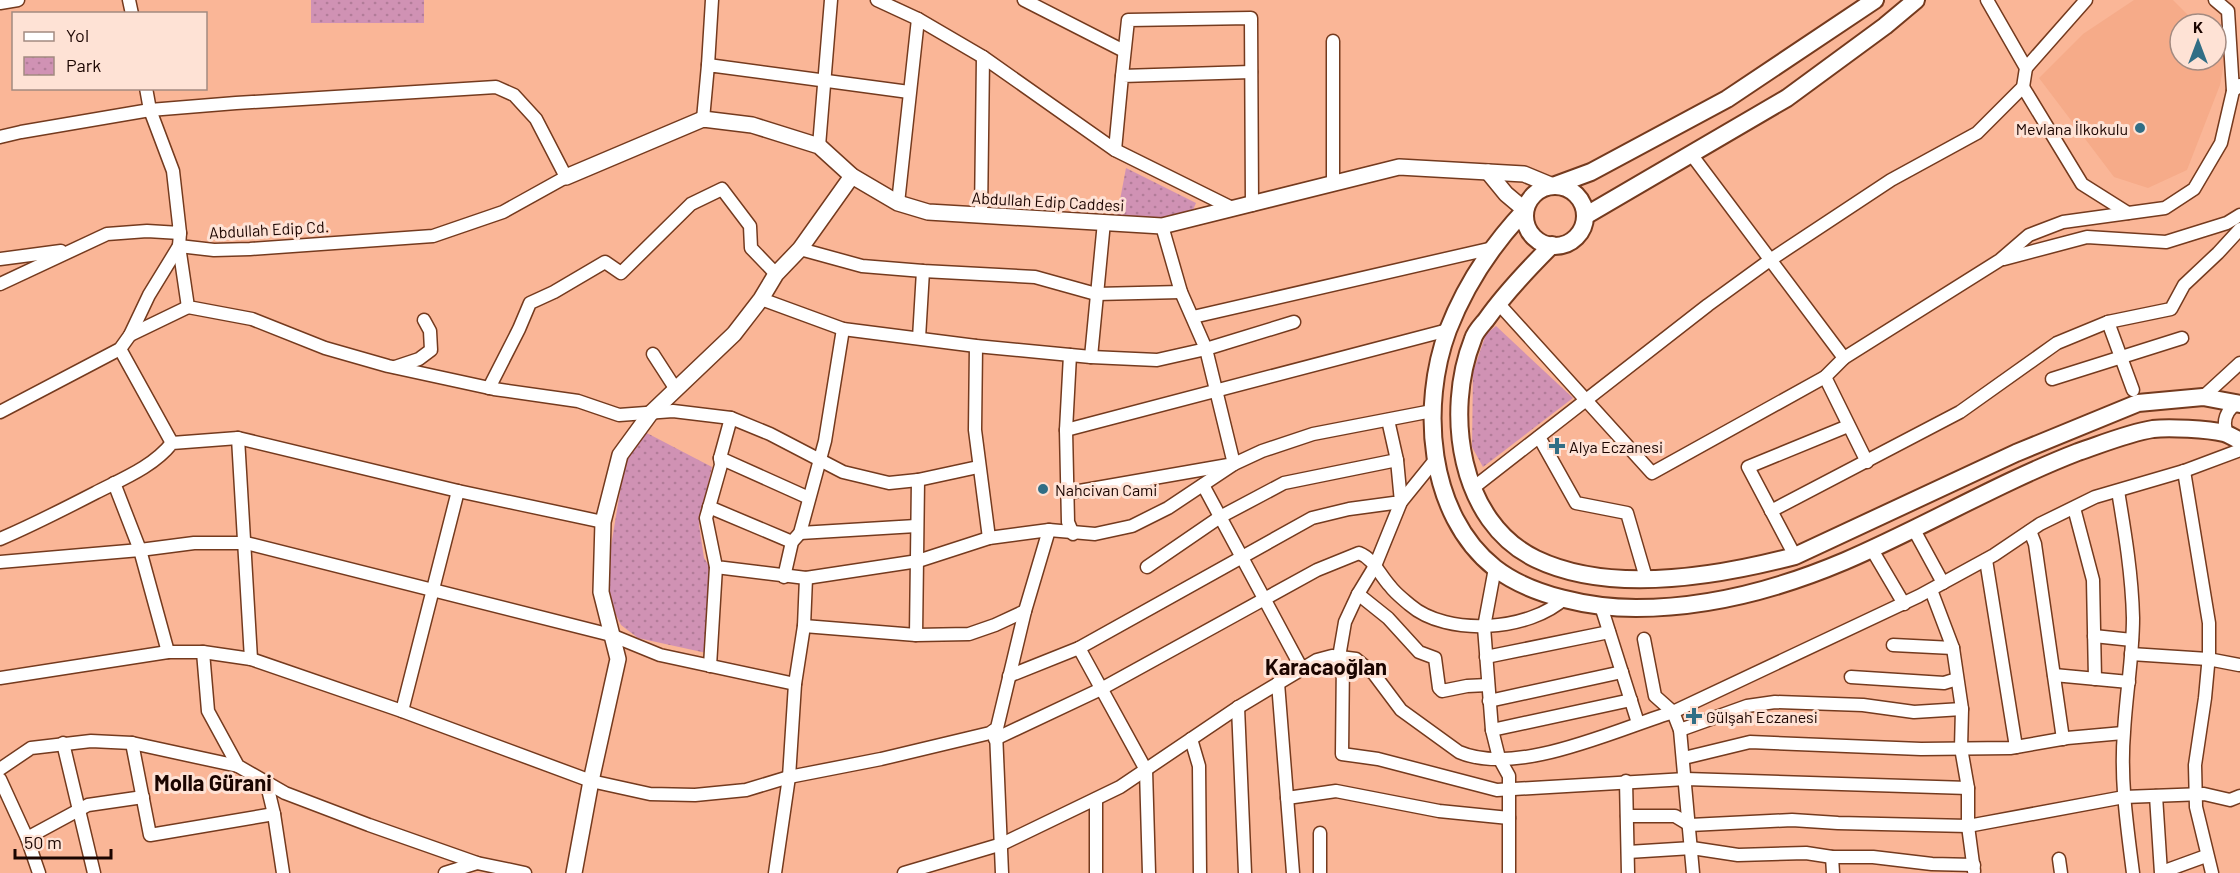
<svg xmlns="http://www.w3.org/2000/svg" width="2240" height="873" font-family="Barlow,sans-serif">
<defs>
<pattern id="park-dots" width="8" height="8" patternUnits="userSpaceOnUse" patternTransform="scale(1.5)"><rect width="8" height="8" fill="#d092b4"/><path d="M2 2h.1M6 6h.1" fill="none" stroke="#b27c99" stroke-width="1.8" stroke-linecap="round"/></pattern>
</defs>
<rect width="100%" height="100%" fill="#fab697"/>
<polygon fill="#f6ab89" points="2134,0 2173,0 2197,24 2180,24 2180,60 2216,60 2216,44 2226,53 2220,85 2187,170 2148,188 2114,177 2039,78 2083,34"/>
<g fill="url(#park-dots)">
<rect x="311" y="0" width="113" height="23"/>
<polygon points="1126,168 1196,203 1193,210 1163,218 1117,216"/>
<polygon points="1496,326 1573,398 1483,467 1472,447 1473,372 1486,334"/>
<polygon points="643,431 712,467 699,525 704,558 714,573 711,654 638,638 621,625 611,605 608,564 626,456"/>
</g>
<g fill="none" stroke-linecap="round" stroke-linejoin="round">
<g stroke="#743a1e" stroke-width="15">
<g id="minor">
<polyline points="129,0 132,14"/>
<polyline points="877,0 918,19 983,57 1115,150 1234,209"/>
<polyline points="1024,0 1124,51"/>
<polyline points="2215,0 2228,11 2233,91"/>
<polyline points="0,3 18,0"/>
<polyline points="1333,41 1333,184"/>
<polyline points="708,65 712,0"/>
<polyline points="2026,68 2086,0"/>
<polyline points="1122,76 1128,20 1251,18 1252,205"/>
<polyline points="2023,87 2082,184 2128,213"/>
<polyline points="703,119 708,65 909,92"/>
<polyline points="0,137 21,132 150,110 236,103 496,87 514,95 536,119 566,177 503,212 433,236 250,249 214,250 179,246 149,295 130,335 120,349 0,412"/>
<polyline points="819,146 831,0"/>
<polyline points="1115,150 1122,76 1251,72"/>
<polyline points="1691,154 1844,358"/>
<polyline points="898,203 918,19"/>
<polyline points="981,215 983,57"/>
<polyline points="180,233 179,246 188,307 252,319 325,348 388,366 494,389 578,401 619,415 673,411 731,418 770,434 843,472 889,483 918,480 978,467"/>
<polyline points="800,249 862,266 923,271 1035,277 1096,294 1181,292"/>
<polyline points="0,259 61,251"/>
<polyline points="2004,259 2087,237 2166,242 2227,223 2240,215"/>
<polyline points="0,284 107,234 147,231 180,233 173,171 150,110 146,88"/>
<polyline points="761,299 843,329 976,346 1091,357 1157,360 1206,349 1181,292 1162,226"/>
<polyline points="1498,303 1652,473 1825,377 1844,358 2000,260 2029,235 2063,222 2165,208 2194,189 2221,143 2233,91 2240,85"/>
<polyline points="1193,317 1493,248"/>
<polyline points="2108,322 2133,390"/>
<polyline points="130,335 188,307"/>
<polyline points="919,338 923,271"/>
<polyline points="976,346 975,430 989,538"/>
<polyline points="120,349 172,443"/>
<polyline points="653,354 675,388"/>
<polyline points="1070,355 1066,430 1068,522 1073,534"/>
<polyline points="1091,357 1104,222"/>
<polyline points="395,367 419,359 431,350 430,331 424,320"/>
<polyline points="1825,377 1867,462"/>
<polyline points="2052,379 2182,338"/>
<polyline points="489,388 519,329 530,303 554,292 605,262 621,273 691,204 722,189 750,226 751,248 776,274"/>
<polyline points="2203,397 2240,363"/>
<polyline points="731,418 720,458 721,465 706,518 716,567 806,578 918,561 989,538 1049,530 1095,534 1132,526 1168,508 1234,464 1262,451 1313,434 1432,411"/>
<polyline points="1066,430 1448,330"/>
<path d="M2227,434C2222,421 2226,410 2238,403"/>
<polyline points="1539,437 1576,503 1627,513 1646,578"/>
<polyline points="238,438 251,659"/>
<polyline points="720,458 809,498"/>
<polyline points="2184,471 2209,623 2209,655 2205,698 2195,765 2196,807 2212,873"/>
<polyline points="114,483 140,550 168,652"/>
<polyline points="1203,485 1302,669"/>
<polyline points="1473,488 1708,305 1770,260 1891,180 1977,133 2023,87 2026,68 1987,0"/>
<path d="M2118,491C2125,533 2132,575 2133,618C2133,656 2126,694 2124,732C2120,779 2127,826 2133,873"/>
<polyline points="1068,493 1234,464 1206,349 1294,322"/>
<polyline points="709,507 792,542"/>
<polyline points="2074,508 2093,580 2095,679"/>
<polyline points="1771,511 1960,412 2057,343 2108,322 2171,309 2184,285 2218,253 2240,229"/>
<polyline points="1913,528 1943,583"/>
<polyline points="2030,531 2035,544 2063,739"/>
<polyline points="800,533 916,526"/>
<path d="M0,539C33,525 64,509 95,493C122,479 153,467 172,443L238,438L458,491L603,522"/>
<polyline points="1871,548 1904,604"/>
<polyline points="1795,556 1748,467 1848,426"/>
<polyline points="1986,560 2016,747"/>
<polyline points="0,562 140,550 194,543 246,543 611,635 660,655 795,684"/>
<polyline points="1147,567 1220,517 1284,483 1397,460"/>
<polyline points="1495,568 1484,627 1492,730 1499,758 1509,776 1509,873"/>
<polyline points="784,577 792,542 800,533 825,441 843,329"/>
<polyline points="1931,590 1953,648 1962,709 1961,748 1968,788 1968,826 1974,871"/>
<polyline points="1358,594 1388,618 1419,652 1435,658 1439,688 1442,691 1467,686 1488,685"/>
<polyline points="1601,606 1638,723"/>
<polyline points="804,626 916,635 969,634 995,625 1025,611"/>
<polyline points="916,635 918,480"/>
<polyline points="2094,636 2132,640"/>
<polyline points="1644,639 1655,696 1673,712 1680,730 1693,873"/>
<polyline points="1893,645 1953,648"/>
<polyline points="1079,648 1146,770 1149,873"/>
<polyline points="203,652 251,659 402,711 591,781 650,794 695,795 746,790 789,777 881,759 990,733 997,728 1025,611 1049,530"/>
<polyline points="2131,654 2208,659 2239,665"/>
<polyline points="1339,657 1345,622 1358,594 1375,566 1401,502 1435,460"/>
<polyline points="1486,657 1609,632"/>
<polyline points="1343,658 1342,754 1378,759 1497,790 1686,779 1968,788"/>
<polyline points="710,666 716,567"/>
<polyline points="2054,675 2129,682"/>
<polyline points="1009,676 1079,648 1312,518 1349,509 1401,502 1397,460 1388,420"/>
<polyline points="1851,677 1944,683 1957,679"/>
<polyline points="0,678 168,652 203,652 208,711 238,766 285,793 369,825 477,863 525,873"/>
<polyline points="1278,683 1293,873"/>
<polyline points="1489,701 1622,672"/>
<polyline points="1238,707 1245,873"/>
<polyline points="402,711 458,491"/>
<polyline points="1492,730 1631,700"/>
<polyline points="1680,730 1747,706 1775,702 1863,705 1914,712 1962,709"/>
<polyline points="996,732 1002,873"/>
<path d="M995,739L1101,689L1317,570L1359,553C1374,559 1379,574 1390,586C1395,593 1403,599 1410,605C1447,637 1530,631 1565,598"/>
<polyline points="1191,739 1199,766 1200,873"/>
<polyline points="63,743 94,873"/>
<polyline points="132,743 150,835 274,814"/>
<polyline points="1684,758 1750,742 1921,749 2010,748 2067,738 2123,733"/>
<polyline points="0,769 31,748 91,741 132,743 238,766"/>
<polyline points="0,779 27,838 39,873"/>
<polyline points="1626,781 1628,873"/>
<polyline points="267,785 274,814 283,873"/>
<polyline points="2156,796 2161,873"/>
<polyline points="1287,798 1336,791 1439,811 1509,818"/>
<polyline points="1096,799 1096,873"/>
<polyline points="1627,816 1675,816 1690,825 1792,820 1838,823 1968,826 2124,797 2204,794 2230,800 2240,796"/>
<polyline points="27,838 88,805 143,797"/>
<polyline points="1628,852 1692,848 1738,855 1806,853 1832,857 1873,857 1932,864 1974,865"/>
<polyline points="1832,857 1833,873"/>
<polyline points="2059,859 2061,873"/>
<polyline points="2162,872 2206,856"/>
<polyline points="445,873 477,863"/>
<polyline points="775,873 789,777 795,684 804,626 806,578"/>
<path d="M904,873L1002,844L1120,787L1237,708L1317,660L1332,656L1356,659L1374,674L1401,710L1459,752C1517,777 1615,730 1673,712L1919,596L1994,555L2040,524L2095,497L2184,471L2240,450"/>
<polyline points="1320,873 1320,833"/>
</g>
</g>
<g stroke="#743a1e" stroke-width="18">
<g id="tertiary">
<polyline points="1488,172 1506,194 1525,210"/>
<polyline points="566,177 703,119 752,125 819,146 852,176 898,203 928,212 1162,226 1399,167 1524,174 1553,186"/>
<polyline points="574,873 591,781 618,659 601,592 603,522 620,455 650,414 734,334 761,299 776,274 800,249 852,176"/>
</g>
</g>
<g stroke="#743a1e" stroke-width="20">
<g id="secondary">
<polyline points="1553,186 1591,172 1727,99 1875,0"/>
<circle cx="1555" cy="216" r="30"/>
<path d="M1525,210C1493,244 1465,286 1448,330C1420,405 1427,514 1495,568C1531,596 1592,608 1636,608C1709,608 1779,589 1845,561C1924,527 1998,483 2078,452C2102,444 2128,433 2153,429C2168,427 2208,429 2224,433C2230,435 2235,438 2240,441"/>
<polyline points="1585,216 1787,98 1885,26 1916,0"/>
<path d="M1552,245C1528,269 1505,293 1486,320C1481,326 1475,332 1473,339C1444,412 1459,522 1536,559C1611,595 1719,576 1795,556L2016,453L2138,403L2203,397L2240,404"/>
</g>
</g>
<use href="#minor" stroke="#fff" stroke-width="12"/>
<use href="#tertiary" stroke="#fff" stroke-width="15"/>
<use href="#secondary" stroke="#fff" stroke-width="16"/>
</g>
<g fill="#316e85" stroke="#fee2d5" stroke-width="2">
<circle cx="2140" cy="128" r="6"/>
<path d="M1554 437h6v6h6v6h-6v6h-6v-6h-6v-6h6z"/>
<circle cx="1043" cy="489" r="6"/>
<path d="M1691 707h6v6h6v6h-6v6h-6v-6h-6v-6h6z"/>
</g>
<g text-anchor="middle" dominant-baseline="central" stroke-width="6" stroke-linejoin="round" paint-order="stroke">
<g font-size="16" fill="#1b0500" stroke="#fee2d5" text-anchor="start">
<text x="2128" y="128" text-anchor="end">Mevlana İlkokulu</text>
<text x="1569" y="446">Alya Eczanesi</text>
<text x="1055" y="489">Nahcivan Cami</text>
<text x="1706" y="716">Gülşah Eczanesi</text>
</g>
<g font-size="16" fill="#1b0500" stroke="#fee2d5">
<text transform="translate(1048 201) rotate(3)">Abdullah Edip Caddesi</text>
<text transform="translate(269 229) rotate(-3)">Abdullah Edip Cd.</text>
</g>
<g font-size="22" font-weight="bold" fill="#1b0500" stroke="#fee2d5">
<text x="1326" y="666">Karacaoğlan</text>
<text x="213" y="782">Molla Gürani</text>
</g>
</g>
<rect x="12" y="12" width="195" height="78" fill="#fee2d5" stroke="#a38a80" stroke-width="1.5"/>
<rect x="24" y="32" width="30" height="9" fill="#ffffff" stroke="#a38a80" stroke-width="1.5"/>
<text x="66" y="42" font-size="18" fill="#1b0500">Yol</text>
<rect x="24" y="57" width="30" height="18" fill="url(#park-dots)" stroke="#a38a80" stroke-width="1.5"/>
<text x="66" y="72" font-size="18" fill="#1b0500">Park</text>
<g transform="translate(2198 42)"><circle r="28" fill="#fee2d5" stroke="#a38a80" stroke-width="1.5"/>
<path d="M0-4.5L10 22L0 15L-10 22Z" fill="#316e85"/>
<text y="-9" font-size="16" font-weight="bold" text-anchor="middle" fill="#1b0500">K</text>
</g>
<path d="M15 849v9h96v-9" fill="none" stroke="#1b0500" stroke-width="3"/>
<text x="24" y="849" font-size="18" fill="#1b0500" stroke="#fee2d5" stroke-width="4.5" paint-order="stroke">50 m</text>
</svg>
